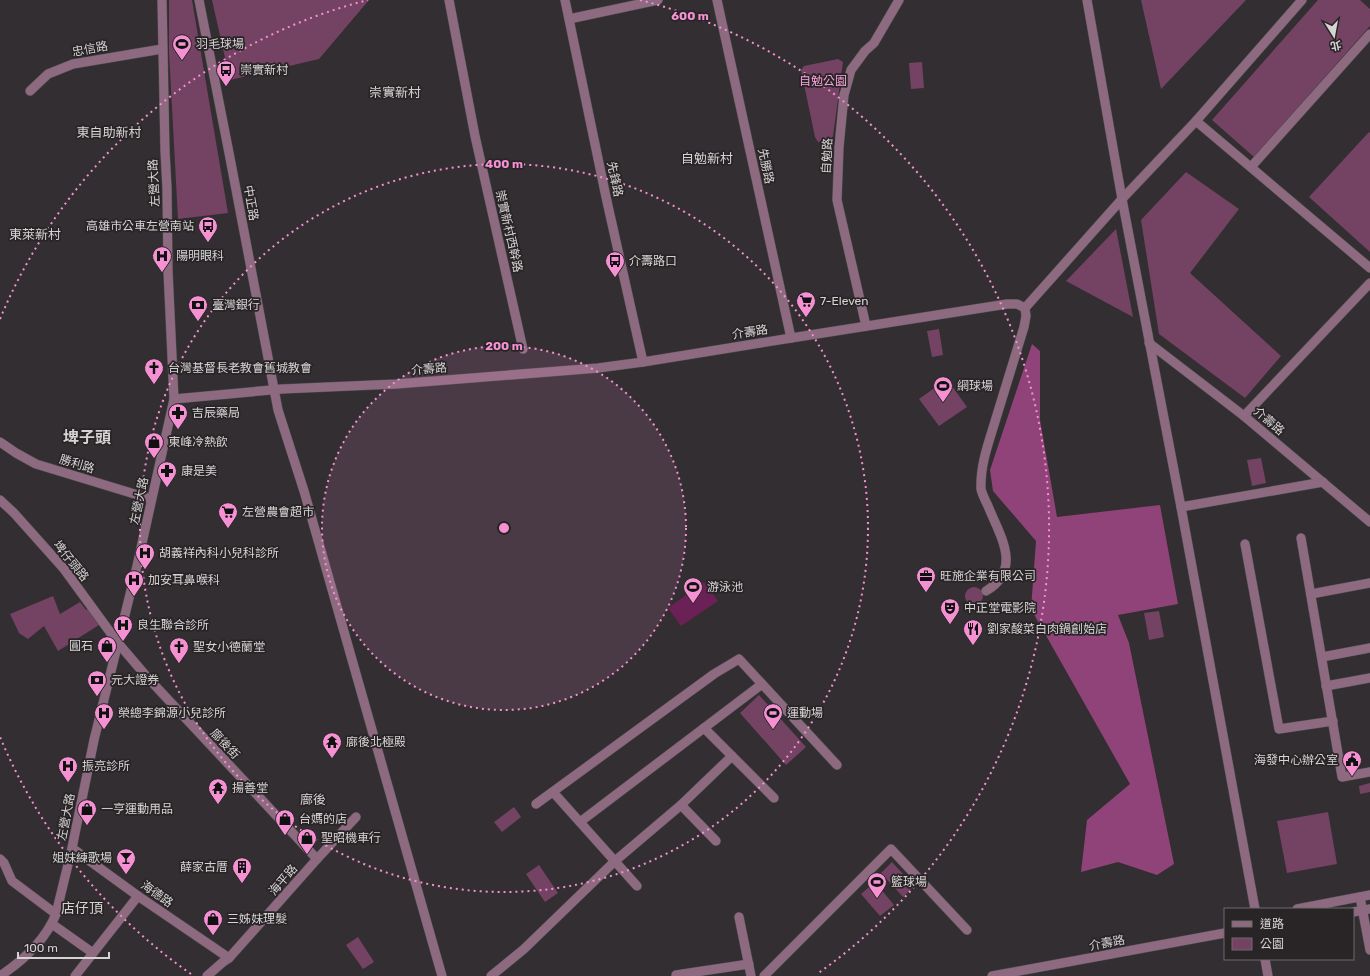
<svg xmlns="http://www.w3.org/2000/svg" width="1370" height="976" font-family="Rubik,'Noto Sans TC',sans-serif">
<rect width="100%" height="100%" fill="#332e31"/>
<g fill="#744263">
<polygon points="169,0 192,0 228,213 178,219 169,52"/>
<polygon points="212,0 369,0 319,59 230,80"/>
<polygon points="1141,0 1246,0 1161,89"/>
<polygon points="1318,0 1360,0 1370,9 1370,26 1254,157 1212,120"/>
<polygon points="838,59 843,62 833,136 830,141 818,142 815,137 801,70 804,66"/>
<polygon points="922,62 924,88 911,89 909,63"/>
<polygon points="1369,132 1370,133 1370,252 1309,197"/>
<polygon points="1186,172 1239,209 1190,273 1281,356 1245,398 1159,334 1141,220"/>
<polygon points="1116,229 1133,317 1066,281"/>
<polygon points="939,329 943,355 932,357 927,331"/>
<polygon points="947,379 967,407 939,426 919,399"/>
<polygon points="1261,458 1266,483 1252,486 1247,460"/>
<circle cx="974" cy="596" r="9"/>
<polygon points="53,596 60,614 80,602 86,610 88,609 99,625 58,651 44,626 28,639 19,633 10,614"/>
<polygon points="1159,611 1164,637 1149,640 1144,613"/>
<polygon points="759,695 806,747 786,765 740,713"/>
<polygon points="1370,783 1370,792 1360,794 1359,786"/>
<polygon points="514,807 521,817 502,832 494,822"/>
<polygon points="1328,812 1337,864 1287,873 1277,821"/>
<polygon points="892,862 914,886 903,897 881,873"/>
<polygon points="539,865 558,893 545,902 526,874"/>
<polygon points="875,882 894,905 880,916 861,894"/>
<polygon points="358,937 374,962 363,969 346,945"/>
</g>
<polygon fill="#904378" points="1032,344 1040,351 1040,420 1057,517 1160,505 1178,604 1118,615 1129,643 1174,864 1157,875 1118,862 1081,872 1087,820 1130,784 1031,609 1036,541 993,491 990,470"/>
<polygon fill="#6b2156" points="704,582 718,601 681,626 668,608"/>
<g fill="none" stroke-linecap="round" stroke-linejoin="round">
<g stroke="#504c4f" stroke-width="10">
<g id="minor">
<polyline points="199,0 230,158 278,410 304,491 442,976"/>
<polyline points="449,0 475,136 523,349"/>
<polyline points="565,0 606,197 643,362"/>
<polyline points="717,0 791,338"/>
<polyline points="1087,0 1122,199 1181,507 1255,909"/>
<polyline points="569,19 658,0"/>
<polyline points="30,91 48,74 73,64 162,49"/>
<polyline points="1196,121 1370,268"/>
<polyline points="1251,167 1370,34"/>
<polyline points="1025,308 1122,199 1196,121 1302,0"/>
<polyline points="866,326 837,200 839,147 844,95 851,70 865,51 874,43 899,0"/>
<polyline points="1149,343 1244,416 1370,522"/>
<polyline points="174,399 282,389 396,384 598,368 643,362 791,338 1007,304 1017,304 1025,308"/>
<polyline points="1244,416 1370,283"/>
<polyline points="0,442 16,453 36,464 151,499"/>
<polyline points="0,500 14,513 64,569 118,643 147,677 317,859"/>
<polyline points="1181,507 1323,482"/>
<polyline points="1301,538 1342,777 1370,772"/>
<polyline points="1245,544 1279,729 1333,721"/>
<path d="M986,591C1023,569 1000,536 988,506C985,500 982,494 981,489C980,463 990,439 997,415C1006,385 1015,356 1024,327L1026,316L1025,308"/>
<polyline points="1311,594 1370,583"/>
<polyline points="1322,657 1370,648"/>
<polyline points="1326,686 1370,678"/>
<polyline points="704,728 774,798"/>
<polyline points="553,792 637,886"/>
<polyline points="536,804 714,674 739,659 837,765"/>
<polyline points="681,805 716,841"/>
<polyline points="580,822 762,684"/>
<polyline points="72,848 138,896 229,958"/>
<polyline points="0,859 4,863 12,881 56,914"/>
<polyline points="1360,897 1370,950"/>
<polyline points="1297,909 1370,895"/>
<polyline points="1353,912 1370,909"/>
<polyline points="739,917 751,976"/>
<polyline points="52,924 93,953"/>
<polyline points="1265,959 1268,976"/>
<polyline points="676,975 749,964"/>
<path d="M0,976C24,960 45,941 56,914L72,848L94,740L137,566L174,399L168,271L167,188L165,151L162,0"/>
<polyline points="75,976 138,896"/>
<polyline points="207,976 223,962 229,958 317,859 356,817"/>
<polyline points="491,976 524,949 615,861 681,805 732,756"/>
<polyline points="764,976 891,849 967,930"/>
<polyline points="992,976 1225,933"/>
</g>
</g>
<use href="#minor" stroke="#8d6a80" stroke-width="9"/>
</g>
<circle cx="504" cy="528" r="182" fill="#f591d2" fill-opacity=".12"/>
<g fill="none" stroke="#f591d2" stroke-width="2" stroke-dasharray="2 4">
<circle cx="504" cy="528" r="182"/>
<circle cx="504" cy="528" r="364"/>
<path d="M191 974A545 545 0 0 1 0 737M0 319A545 545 0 0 1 368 0M640 0A545 545 0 0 1 817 974"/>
</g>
<defs>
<g id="stadium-pin" transform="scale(1)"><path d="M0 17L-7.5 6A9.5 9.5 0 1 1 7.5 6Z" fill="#f591d2" stroke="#292527"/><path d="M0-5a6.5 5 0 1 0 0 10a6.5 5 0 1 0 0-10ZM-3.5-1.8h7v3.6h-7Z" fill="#111"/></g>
<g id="bus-pin" transform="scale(1)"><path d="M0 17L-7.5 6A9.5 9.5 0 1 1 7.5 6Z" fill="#f591d2" stroke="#292527"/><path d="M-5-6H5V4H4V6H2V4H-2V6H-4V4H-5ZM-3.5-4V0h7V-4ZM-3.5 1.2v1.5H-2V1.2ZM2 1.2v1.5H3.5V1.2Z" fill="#111"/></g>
<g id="hospital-pin" transform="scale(1)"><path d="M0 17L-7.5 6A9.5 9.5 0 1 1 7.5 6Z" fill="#f591d2" stroke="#292527"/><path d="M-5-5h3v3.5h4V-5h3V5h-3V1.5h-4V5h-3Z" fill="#111"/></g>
<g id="supermarket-pin" transform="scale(1)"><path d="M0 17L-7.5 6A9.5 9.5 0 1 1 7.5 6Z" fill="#f591d2" stroke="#292527"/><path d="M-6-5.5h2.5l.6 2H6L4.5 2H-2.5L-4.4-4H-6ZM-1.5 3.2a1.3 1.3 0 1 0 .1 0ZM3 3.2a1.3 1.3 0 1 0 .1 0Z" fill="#111"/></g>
<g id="bank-pin" transform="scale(1)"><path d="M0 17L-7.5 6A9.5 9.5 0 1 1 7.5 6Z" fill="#f591d2" stroke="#292527"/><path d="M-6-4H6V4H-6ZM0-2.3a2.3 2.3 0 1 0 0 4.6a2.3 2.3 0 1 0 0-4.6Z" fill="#111"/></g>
<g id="church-pin" transform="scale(1)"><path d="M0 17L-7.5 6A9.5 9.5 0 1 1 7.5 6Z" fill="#f591d2" stroke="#292527"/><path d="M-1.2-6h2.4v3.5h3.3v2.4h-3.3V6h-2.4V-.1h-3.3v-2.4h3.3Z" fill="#111"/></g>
<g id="pharmacy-pin" transform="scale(1)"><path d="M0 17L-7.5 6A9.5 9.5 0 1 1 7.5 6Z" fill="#f591d2" stroke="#292527"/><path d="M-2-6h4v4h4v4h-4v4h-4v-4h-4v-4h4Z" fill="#111"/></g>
<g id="shop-pin" transform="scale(1)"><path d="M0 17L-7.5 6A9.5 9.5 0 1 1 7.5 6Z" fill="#f591d2" stroke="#292527"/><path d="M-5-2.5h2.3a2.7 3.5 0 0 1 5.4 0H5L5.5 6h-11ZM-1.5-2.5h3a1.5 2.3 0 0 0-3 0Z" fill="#111"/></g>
<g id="office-pin" transform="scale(1)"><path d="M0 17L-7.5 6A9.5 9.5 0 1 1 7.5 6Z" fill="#f591d2" stroke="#292527"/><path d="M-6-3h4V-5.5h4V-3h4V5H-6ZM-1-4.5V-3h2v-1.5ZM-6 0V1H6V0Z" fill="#111"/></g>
<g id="theatre-pin" transform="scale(1)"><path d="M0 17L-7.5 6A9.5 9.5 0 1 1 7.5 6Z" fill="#f591d2" stroke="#292527"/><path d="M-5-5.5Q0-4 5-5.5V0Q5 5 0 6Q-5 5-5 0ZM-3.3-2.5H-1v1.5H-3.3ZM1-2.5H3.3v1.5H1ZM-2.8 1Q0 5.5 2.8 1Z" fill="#111"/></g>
<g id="restaurant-pin" transform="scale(1)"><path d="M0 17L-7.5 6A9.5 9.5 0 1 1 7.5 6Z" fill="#f591d2" stroke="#292527"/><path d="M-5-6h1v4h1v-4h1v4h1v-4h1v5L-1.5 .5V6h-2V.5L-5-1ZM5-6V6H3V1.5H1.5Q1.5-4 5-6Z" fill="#111"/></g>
<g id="temple-pin" transform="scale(1)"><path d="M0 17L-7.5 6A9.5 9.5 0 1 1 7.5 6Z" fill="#f591d2" stroke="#292527"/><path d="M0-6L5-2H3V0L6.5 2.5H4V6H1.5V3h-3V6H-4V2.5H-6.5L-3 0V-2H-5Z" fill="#111"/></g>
<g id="civic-pin" transform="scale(1)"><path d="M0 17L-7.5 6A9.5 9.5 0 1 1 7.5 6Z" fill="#f591d2" stroke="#292527"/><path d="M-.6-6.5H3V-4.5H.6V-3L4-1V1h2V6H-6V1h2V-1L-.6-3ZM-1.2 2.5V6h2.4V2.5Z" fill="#111"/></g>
<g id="bar-pin" transform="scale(1)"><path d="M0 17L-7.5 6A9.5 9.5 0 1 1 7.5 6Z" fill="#f591d2" stroke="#292527"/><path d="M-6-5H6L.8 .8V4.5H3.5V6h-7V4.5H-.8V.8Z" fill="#111"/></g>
<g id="building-pin" transform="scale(1)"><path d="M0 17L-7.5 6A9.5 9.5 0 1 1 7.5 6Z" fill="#f591d2" stroke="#292527"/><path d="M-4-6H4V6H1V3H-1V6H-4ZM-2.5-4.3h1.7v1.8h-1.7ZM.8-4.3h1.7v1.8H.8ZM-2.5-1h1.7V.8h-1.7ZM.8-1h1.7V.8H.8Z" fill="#111"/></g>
</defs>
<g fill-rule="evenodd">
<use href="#stadium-pin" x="182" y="44"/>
<use href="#bus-pin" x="226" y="70"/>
<use href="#bus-pin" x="208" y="226"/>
<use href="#hospital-pin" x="162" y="256"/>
<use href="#bus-pin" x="615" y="261"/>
<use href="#supermarket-pin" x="806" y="301"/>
<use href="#bank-pin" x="198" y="305"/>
<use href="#church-pin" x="154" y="368"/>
<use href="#stadium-pin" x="943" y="386"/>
<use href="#pharmacy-pin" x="178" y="413"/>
<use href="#shop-pin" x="154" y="442"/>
<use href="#pharmacy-pin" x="167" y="471"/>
<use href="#supermarket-pin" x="228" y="512"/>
<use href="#hospital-pin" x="145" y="553"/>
<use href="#office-pin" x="926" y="576"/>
<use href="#hospital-pin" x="134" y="580"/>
<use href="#stadium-pin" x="693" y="587"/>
<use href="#theatre-pin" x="950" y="608"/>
<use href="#hospital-pin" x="123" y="625"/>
<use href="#restaurant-pin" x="973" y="629"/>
<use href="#shop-pin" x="107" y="646"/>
<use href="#church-pin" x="179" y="647"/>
<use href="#bank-pin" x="97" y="680"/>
<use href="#hospital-pin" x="104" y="713"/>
<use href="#stadium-pin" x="773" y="713"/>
<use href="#temple-pin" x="332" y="742"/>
<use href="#civic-pin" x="1352" y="760"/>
<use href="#hospital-pin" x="68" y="766"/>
<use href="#temple-pin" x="218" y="788"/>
<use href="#shop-pin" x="87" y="809"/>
<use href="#shop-pin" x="285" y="819"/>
<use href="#shop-pin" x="307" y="838"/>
<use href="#bar-pin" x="126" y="858"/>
<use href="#building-pin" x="242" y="867"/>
<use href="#stadium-pin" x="877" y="882"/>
<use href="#shop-pin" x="213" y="919"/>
</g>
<g text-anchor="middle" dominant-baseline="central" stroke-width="3.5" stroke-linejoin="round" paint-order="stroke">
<g font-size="12" fill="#d6d3d5" stroke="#292527" text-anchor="start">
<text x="196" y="44">羽毛球場</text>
<text x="240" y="70">崇實新村</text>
<text x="194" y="226" text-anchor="end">高雄市公車左營南站</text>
<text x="176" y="256">陽明眼科</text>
<text x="629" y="261">介壽路口</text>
<text x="820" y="301">7-Eleven</text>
<text x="212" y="305">臺灣銀行</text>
<text x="168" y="368">台灣基督長老教會舊城教會</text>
<text x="957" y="386">網球場</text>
<text x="192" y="413">吉辰藥局</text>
<text x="168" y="442">東峰冷熱飲</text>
<text x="181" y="471">康是美</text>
<text x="242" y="512">左營農會超市</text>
<text x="159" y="553">胡義祥內科小兒科診所</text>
<text x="940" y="576">旺施企業有限公司</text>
<text x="148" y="580">加安耳鼻喉科</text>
<text x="707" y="587">游泳池</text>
<text x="964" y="608">中正堂電影院</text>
<text x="137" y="625">良生聯合診所</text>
<text x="987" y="629">劉家酸菜白肉鍋創始店</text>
<text x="93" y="646" text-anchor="end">圓石</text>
<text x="193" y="647">聖女小德蘭堂</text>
<text x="111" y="680">元大證券</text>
<text x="118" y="713">榮總李錦源小兒診所</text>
<text x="787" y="713">運動場</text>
<text x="346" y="742">廍後北極殿</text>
<text x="1338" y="760" text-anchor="end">海發中心辦公室</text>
<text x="82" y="766">振亮診所</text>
<text x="232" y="788">揚善堂</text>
<text x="101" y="809">一亨運動用品</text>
<text x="299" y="819">台媽的店</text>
<text x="321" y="838">聖昭機車行</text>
<text x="112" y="858" text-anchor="end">姐妹練歌場</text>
<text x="228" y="867" text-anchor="end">薛家古厝</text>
<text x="891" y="882">籃球場</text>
<text x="227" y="919">三姊妹理髮</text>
</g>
<g font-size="12" fill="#d6d3d5" stroke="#292527">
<text transform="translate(90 49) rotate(-11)">忠信路</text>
<text transform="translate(827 156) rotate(-87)">自勉路</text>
<text transform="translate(766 166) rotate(78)">先勝路</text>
<text transform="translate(615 179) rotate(78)">先鋒路</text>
<text transform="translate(154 183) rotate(-93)">左營大路</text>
<text transform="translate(251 203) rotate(80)">中正路</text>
<text transform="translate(509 231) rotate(77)">崇實新村西幹路</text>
<text transform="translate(750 332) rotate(-9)">介壽路</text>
<text transform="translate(429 369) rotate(-5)">介壽路</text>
<text transform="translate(1269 421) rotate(40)">介壽路</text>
<text transform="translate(77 464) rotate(17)">勝利路</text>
<text transform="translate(139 501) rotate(-78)">左營大路</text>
<text transform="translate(71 561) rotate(51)">埤仔頭路</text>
<text transform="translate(225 744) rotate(47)">廍後街</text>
<text transform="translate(66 817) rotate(-79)">左營大路</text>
<text transform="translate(283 880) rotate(-49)">海平路</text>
<text transform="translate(157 894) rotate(35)">海德路</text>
<text transform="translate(1107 943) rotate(-11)">介壽路</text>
</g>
<g font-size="12" fill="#faa4dc" stroke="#292527">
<text x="823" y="81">自勉公園</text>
</g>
<g font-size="13" fill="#d6d3d5" stroke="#292527">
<text x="395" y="92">崇實新村</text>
<text x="109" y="132">東自助新村</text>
<text x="707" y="158">自勉新村</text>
<text x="35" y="234">東萊新村</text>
<text x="313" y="799">廍後</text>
</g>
<g font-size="14" fill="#d6d3d5" stroke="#292527">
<text x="82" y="908">店仔頂</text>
</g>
<g font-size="16" font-weight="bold" fill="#d6d3d5" stroke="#292527">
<text x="87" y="437">埤子頭</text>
</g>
</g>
<circle cx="504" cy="528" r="6" fill="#f591d2" stroke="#292527" stroke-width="2"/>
<g font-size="12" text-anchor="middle" font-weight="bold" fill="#f591d2" stroke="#292527" stroke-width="3.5" stroke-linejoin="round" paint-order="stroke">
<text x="690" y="20">600 m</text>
<text x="504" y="168">400 m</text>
<text x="504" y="350">200 m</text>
</g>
<rect x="1224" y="908" width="130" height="52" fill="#292527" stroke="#6e6b6d"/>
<rect x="1232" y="921" width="20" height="6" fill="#8d6a80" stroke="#6e6b6d"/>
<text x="1260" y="928" font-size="12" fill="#d6d3d5">道路</text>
<rect x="1232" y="938" width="20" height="12" fill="#744263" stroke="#6e6b6d"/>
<text x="1260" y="948" font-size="12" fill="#d6d3d5">公園</text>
<g transform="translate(1334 36) rotate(169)" stroke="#292527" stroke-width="3" paint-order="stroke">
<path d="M0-3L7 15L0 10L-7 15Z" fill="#d6d3d5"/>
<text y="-6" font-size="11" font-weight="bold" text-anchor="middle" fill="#d6d3d5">北</text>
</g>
<path d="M18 952v6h91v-6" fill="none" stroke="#d6d3d5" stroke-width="2"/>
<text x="24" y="952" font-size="12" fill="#d6d3d5" stroke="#292527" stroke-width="3" paint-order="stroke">100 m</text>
</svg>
